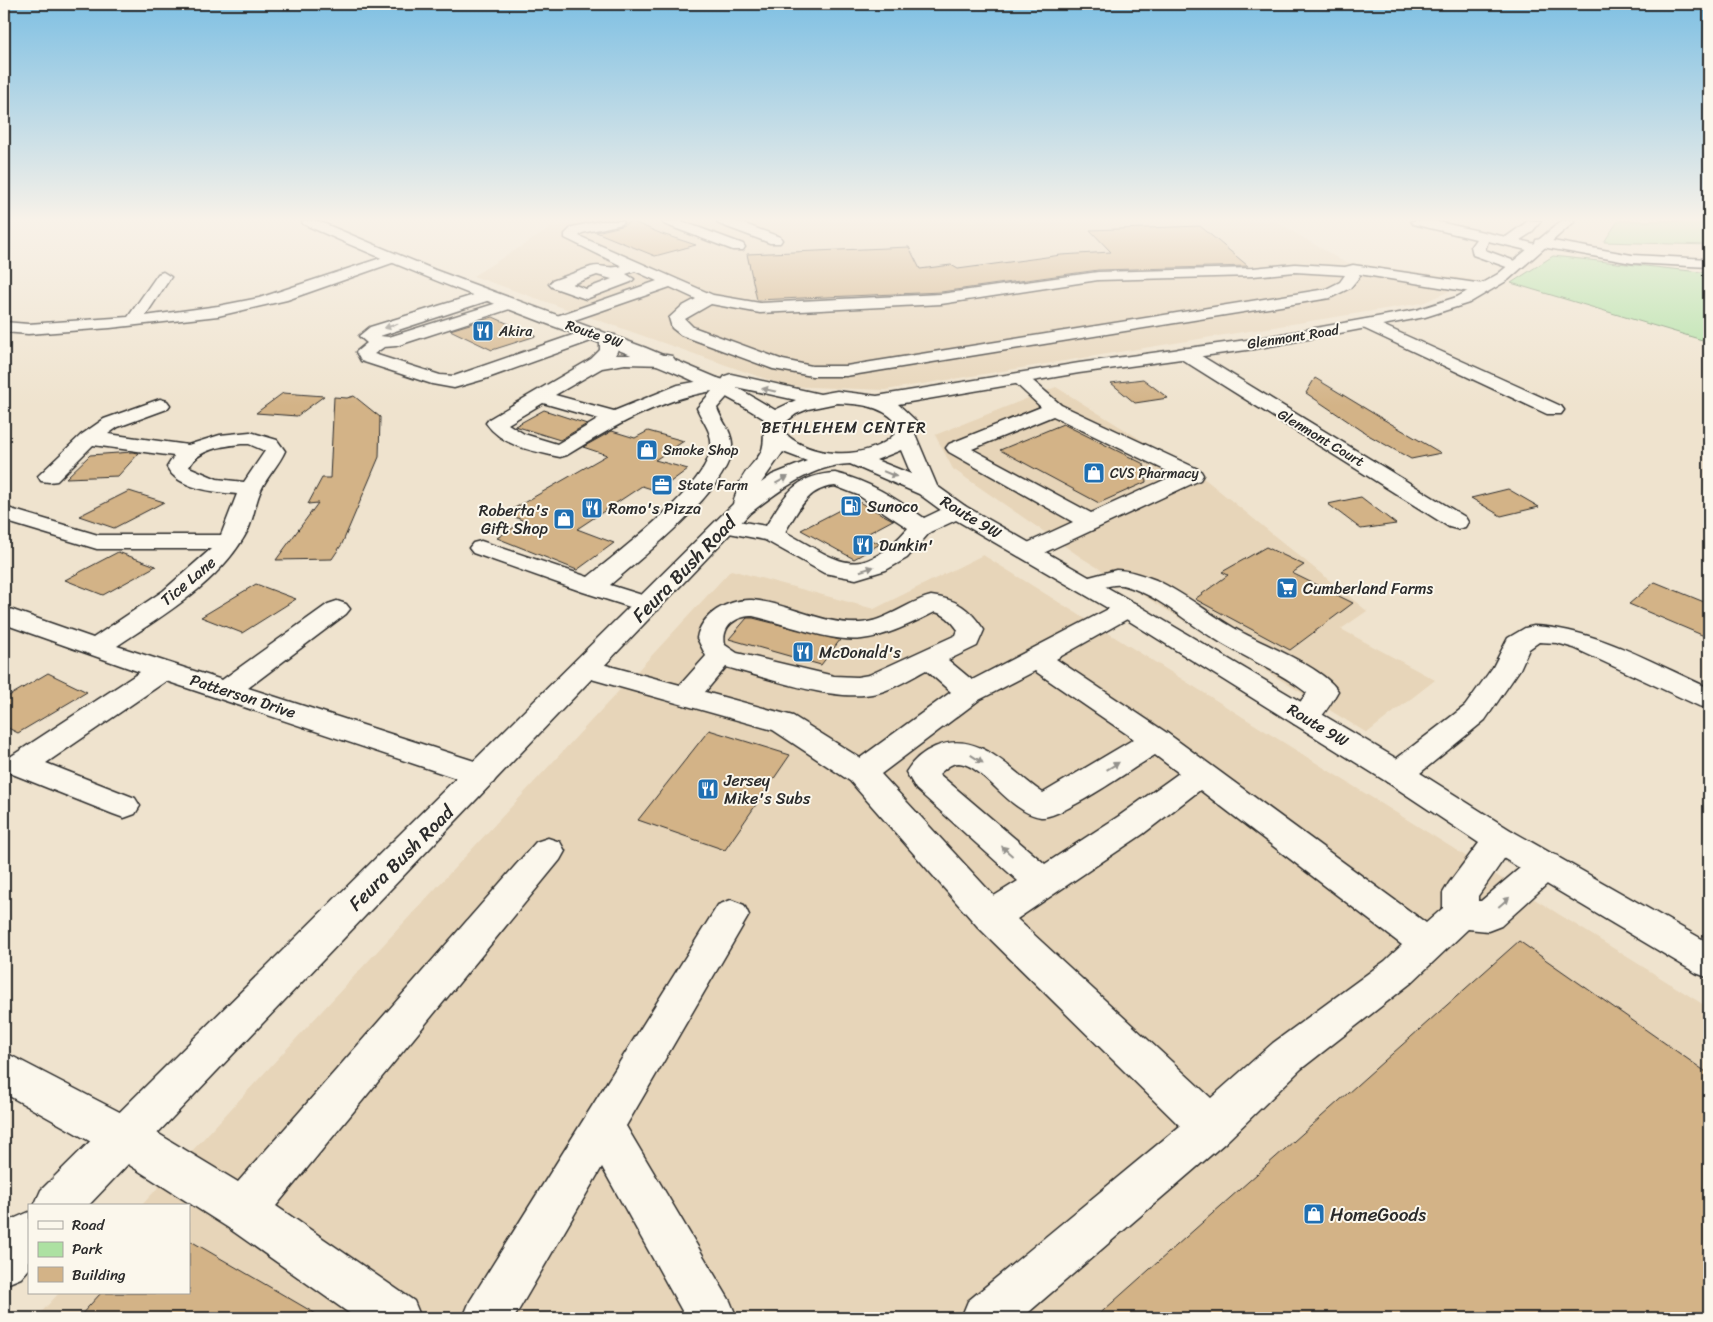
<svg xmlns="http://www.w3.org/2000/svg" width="1713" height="1322" font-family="Sriracha,sans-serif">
<rect width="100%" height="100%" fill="#efe3ce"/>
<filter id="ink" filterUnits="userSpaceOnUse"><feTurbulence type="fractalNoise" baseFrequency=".02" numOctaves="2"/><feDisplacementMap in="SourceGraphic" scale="10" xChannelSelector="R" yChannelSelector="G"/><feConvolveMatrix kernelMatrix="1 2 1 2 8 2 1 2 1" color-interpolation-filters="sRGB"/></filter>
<g filter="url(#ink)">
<g fill="#e7d5b9">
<polygon points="583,221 998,221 1028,223 1091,221 1275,221 1344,262 1475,280 1422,303 885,390 786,386 473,276 551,228"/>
<polygon points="1056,387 1206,480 1367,611 1341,629 1435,680 1367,733 1082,558 953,469 935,435"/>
<polygon points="983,555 1709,1008 1709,1318 36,1318 59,1293 189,1293 189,1206 141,1206 731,570 874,609"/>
</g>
<g fill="#ade1a2" stroke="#6c8666">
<polygon points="1618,221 1709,221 1709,245 1604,242"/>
<polygon points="1553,256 1709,273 1709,342 1511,283"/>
</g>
<g fill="#d3b387" stroke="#2b2b2b">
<polygon points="631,221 662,234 696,245 655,256 596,232 622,226"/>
<polygon points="1200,226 1248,266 1098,270 941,292 757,300 747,254 909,247 920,269 951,265 958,269 1061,255 1111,252 1090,230"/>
<polygon points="493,317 536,336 492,350 450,330"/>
<polygon points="1315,378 1376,415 1441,453 1411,459 1370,436 1306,393"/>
<polygon points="1143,379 1168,398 1135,403 1111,383"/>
<polygon points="283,393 324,396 297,416 256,413"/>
<polygon points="354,396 380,417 379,457 342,544 332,559 276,560 318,503 308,504 322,478 330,478 334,397 347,398"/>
<polygon points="544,410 587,424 560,440 515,426"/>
<polygon points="1063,424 1144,464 1146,482 1099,503 1000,450"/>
<polygon points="612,431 635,438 648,431 684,441 655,460 688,469 658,491 642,486 577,529 614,543 577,570 497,538 524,521 506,513 607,455 583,447"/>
<polygon points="132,452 139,453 118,476 66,478 90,455"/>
<polygon points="1508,489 1539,507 1501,516 1471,498"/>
<polygon points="129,491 164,502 114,528 79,516"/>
<polygon points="1361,497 1396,524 1361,529 1328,504"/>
<polygon points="857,501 893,520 863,536 880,544 854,559 801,530"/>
<polygon points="1266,547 1304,565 1292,573 1353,603 1290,650 1195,599 1228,575 1222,572"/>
<polygon points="118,552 156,566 103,595 65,580"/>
<polygon points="1655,582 1709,604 1709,638 1629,604"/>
<polygon points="256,584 296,599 242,633 201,617"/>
<polygon points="747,618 753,618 840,640 821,665 729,639"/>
<polygon points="48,673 87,692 18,733 4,726 4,699"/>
<polygon points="709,730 790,755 725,850 638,820"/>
<polygon points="1519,941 1709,1074 1709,1318 1095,1318"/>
<polygon points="189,1240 323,1318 78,1318 101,1293 189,1293"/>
</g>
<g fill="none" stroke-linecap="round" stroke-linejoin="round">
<g stroke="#2b2b2b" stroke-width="3">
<g id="minor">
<path d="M600,221H624L622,224L582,233L579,236L713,295L760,303L941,294L1098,272L1253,268L1295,264L1345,267L1353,265L1483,284L1491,289L1483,294L1359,274L1360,276L1350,288L1330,298L846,376H812L773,369L681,335L672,328L669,318L681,307L696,299L670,287L563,324H551L549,321L551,318L657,281L635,271L626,274L634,279L631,282L586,299L552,287L549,284L552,281L591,267C602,264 608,270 622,266L565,238V234L572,227ZM1295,272L1345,275L1340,282L1326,289L846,366H812L783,360L693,327L685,319L711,304L760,313L941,304L1098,280L1253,276ZM597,275L612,279L586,289L572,284Z"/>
<polygon points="662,221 681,221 743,244 745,247 743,250 733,250 664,224"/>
<polygon points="717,221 736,221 780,237 782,240 780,243 770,243 719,224"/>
<polygon points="1411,221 1434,221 1506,237 1528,221 1541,221 1531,233 1520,240 1535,244 1536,240 1541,239 1632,255 1709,259 1709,267 1632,263 1542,247 1540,251 1535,252 1488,241 1485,250 1520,263 1522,266 1515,270 1473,255 1471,246 1476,239 1413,224"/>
<polygon points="390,255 397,259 395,262 287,300 218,316 110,328 28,334 4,332 4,322 28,324 128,317 158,274 163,272 171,277 145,316 218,306 259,298"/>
<polygon points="487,291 493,293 495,296 493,299 380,336 389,337 510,299 518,304 516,307 396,346 384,347 374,354 440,375 454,376 587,330 599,330 601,334 599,338 485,379 454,388 432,384 361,361 356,352 367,343 359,336 370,327"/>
<polygon points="1369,319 1561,406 1564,410 1561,414 1547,414 1363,328 1361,324 1363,320"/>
<path d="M609,334L615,335C619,341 619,350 615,355H666L672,356L675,360L672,364L666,365L625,364L602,368L555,395L614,411L678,385L717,378L724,380L734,389L717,408C721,421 733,432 732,446C731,488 641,558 610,585L658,600L662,605L658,610L649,613L583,592L473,553L469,548L473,543L481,541L588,577C618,552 708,486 711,447C713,432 702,421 697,408L712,391C658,400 613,427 567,455L560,457C534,451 503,447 486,423L489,419L591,359L600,350V339L603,335ZM543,403L599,419L557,444L524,434L508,424Z"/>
<polygon points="1184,348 1190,349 1465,517 1468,522 1465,527 1457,529 1449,527 1178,357 1175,353 1178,349"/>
<path d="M1020,373L1026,375L1061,405L1200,470L1203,475L1200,480L1037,556L1029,558L1021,556L1017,551L1021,546L1073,522L949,452L946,448L949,444L1041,407L1011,379L1014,375ZM1053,416L1175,475L1091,513L972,449Z"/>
<path d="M160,399L167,401L170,405L167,409L118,427L108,434L188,445L220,435L250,432L277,440L285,451C279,465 267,476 261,490C255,503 254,517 248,530C221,582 165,614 117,646L222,680L328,604L337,601L346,604L350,609L346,614L248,688L493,767L498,775L493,783L482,786L471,783L166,681L46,763L135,798L140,806L135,814L124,818L113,814L10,773L6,765L10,757L140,672L4,624V607L93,638L163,591L211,549H97L4,521V507L98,535H221L237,494C215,492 178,489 167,467L174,456L93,445L57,481L49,482L41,481L38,476L81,435L104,419ZM241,444H249L265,451L244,482L217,479L189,467C198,449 223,446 241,444Z"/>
<path d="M835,473C869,481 895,498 924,518L949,506L957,504L965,506L968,511L965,516L930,532L907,558L886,570L856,579L824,573L765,540L719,531L715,526L719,521L727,519L766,526C785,495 795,475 835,473ZM835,486L858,495L908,528C858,584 841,562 785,532C798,511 807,488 835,486Z"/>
<path d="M1116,570C1129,570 1143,575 1156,580C1184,593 1208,613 1234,628C1261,644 1322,666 1338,691C1327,709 1318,731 1294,724L1289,717L1307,693C1279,671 1245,658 1215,639C1186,622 1159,596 1126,586C1110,581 1095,594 1078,590L1074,585L1078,580Z"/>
<path d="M931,596C957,599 970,609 984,630L977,646L948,660L972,680L1118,604L1127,601L1136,604L1140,609L1136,614L1056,659L1167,733L1426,923L1443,908V893L1449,883L1488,831L1500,827L1512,831L1517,840L1478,896V901H1481L1534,856L1546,852L1558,856L1563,865L1558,874L1501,926L1488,931L1468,929L1411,983L1301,1069L1226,1142L1022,1318H961L968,1301L1180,1126L978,927L850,781L773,730L577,675L573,669L577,663L587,660L680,685L706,656L697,638C701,614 728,599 752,600C788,603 822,625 860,623C885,622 907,602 931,596ZM935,612C945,614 952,621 958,630L956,635L869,675L857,677L834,676L737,653L725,645C721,626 736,616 753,616C783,623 833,643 862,639C888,636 912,623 935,612ZM726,667C769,678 835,703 877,693C894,689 911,678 926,670L951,692L860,758L793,716L705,692ZM1035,671L1134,739L1043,793C1011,772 979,728 935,747C923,752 913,760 906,772L916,789L1018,881L994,896L881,774L979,700ZM1155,755L1179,773L1119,816L1045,864L939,774C945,769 950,763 959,763C984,765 1009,813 1041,817C1062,819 1134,767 1155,755ZM1200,790L1402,945L1385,961L1273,1043L1211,1098L1017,919L1143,834Z"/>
<path d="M1534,626C1596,629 1653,663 1709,688V708L1699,706L1574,648L1557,643L1539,642L1529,649L1520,669L1485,720L1409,782L1398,785L1387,782L1382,774L1387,766L1465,706L1493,667L1508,638L1525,628Z"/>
<polygon points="548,838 560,842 565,851 560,860 276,1206 414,1301 421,1318 356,1318 227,1227 109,1152 4,1093 4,1052 139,1122 238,1182 536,842"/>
<polygon points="731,900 744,905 749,915 626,1126 730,1301 737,1318 686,1318 602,1167 514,1318 463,1318 470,1301 718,905"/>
</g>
</g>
<g stroke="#2b2b2b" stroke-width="3">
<g id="major">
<path d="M302,221H318L435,270L646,348L722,380L725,376L731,374L820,394L837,391L877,396L1079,363L1254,339L1416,310L1457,297L1498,274L1561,221H1575L1508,280L1469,303L1425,317L1254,349L1079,373L898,404L916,421L915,434L937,486L965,506L1136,604L1409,766L1512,831L1709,943V978L1696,973L1488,849L1387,782L1118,614L949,516L919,494L850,464C812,465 779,491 750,513L88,1206H34L41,1190L733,504C735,497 737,489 740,482C755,453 767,462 763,424L766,420C697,376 621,351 545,323C463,292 383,260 303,224ZM736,387L796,400L775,410ZM837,403C859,404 881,405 896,422L895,434C869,461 809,459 784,432L783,424L796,414L808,409ZM901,450L911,474L876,460ZM783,452L807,461L772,475L761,483Z"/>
<polygon points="29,1212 29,1269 21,1278 4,1285 4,1228 13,1219"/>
</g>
</g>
<use href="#minor" fill="#fbf7ec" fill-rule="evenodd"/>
<use href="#major" fill="#fbf7ec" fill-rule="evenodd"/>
</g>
<defs><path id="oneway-solid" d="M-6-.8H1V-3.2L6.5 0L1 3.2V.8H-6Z" transform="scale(1.25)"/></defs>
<g fill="#93918c">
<use href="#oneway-solid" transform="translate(391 326) rotate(163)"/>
<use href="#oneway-solid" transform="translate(769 390) rotate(-167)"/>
<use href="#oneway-solid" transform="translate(890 474) rotate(22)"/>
<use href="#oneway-solid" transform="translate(782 480) rotate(-29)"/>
<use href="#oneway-solid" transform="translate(867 569) rotate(-18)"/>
<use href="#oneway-solid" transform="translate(977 759) rotate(33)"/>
<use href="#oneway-solid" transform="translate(1113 766) rotate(-31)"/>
<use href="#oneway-solid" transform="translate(1007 851) rotate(-138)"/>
<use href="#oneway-solid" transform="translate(1504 902) rotate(-41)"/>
</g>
</g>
<linearGradient id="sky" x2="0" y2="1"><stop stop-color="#7fc0e3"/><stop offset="0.54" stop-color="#f8f2e9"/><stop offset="1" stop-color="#f8f2e9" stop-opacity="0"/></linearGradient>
<rect width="1713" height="406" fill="url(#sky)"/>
<defs>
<g id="restaurant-square" transform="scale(1.125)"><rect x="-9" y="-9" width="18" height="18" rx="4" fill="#1f6fb2" stroke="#fbf7ec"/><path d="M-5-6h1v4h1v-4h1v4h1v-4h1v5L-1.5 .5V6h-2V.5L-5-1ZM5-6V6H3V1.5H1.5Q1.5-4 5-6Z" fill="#fff"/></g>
<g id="shop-square" transform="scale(1.125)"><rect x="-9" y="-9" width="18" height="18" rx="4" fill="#1f6fb2" stroke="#fbf7ec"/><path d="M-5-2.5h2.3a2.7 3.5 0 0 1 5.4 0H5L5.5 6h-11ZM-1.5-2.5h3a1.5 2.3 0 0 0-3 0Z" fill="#fff"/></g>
<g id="office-square" transform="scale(1.125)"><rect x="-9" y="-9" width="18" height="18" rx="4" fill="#1f6fb2" stroke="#fbf7ec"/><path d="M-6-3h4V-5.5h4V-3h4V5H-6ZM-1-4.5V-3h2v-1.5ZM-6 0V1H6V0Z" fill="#fff"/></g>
<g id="fuel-square" transform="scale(1.125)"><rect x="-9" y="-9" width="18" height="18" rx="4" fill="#1f6fb2" stroke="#fbf7ec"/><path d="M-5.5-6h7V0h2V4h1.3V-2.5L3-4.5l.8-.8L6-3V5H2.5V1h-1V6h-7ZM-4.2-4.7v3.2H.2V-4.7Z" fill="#fff"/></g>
<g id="supermarket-square" transform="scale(1.125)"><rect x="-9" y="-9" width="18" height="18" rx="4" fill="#1f6fb2" stroke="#fbf7ec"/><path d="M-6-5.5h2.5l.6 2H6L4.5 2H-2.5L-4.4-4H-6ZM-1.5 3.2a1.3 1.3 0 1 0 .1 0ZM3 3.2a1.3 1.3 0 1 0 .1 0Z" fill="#fff"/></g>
</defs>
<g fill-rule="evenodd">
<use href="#restaurant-square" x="483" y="331"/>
<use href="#shop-square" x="647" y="450"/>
<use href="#shop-square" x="1094" y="473"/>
<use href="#office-square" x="662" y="485"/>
<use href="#fuel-square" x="851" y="506"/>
<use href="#restaurant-square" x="592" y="508"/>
<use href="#shop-square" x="564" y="519"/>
<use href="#restaurant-square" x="863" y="545"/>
<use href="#supermarket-square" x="1287" y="588"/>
<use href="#restaurant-square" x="803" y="652"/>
<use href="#restaurant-square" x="708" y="789"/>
<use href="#shop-square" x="1314" y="1214"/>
</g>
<g text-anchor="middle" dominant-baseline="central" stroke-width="4" stroke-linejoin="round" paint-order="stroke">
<g font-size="14" fill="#2b2b2b" stroke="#fbf7ec" text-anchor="start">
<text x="499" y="331">Akira</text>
<text x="663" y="450">Smoke Shop</text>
<text x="1110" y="473">CVS Pharmacy</text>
<text x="678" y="485">State Farm</text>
</g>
<g font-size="14" fill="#2b2b2b" stroke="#fbf7ec">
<text transform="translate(594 334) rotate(19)">Route 9W</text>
<text transform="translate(1293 337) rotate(-9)">Glenmont Road</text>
<text transform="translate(1321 438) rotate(31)">Glenmont Court</text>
</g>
<g font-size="16" letter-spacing="1" fill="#2b2b2b" stroke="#fbf7ec">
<text x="844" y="427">BETHLEHEM CENTER</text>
</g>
<g font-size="16" fill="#2b2b2b" stroke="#fbf7ec" text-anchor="start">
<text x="867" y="506">Sunoco</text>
<text x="608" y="508">Romo's Pizza</text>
<text x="548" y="510" text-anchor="end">Roberta's<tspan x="548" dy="18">Gift Shop</tspan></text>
<text x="879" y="545">Dunkin'</text>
<text x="1303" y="588">Cumberland Farms</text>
<text x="819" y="652">McDonald's</text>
<text x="724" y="780">Jersey<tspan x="724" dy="18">Mike's Subs</tspan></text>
</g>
<g font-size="16" fill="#2b2b2b" stroke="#fbf7ec">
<text transform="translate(971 517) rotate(31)">Route 9W</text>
<text transform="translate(188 581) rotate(-40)">Tice Lane</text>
<text transform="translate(243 696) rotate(18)">Patterson Drive</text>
<text transform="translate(1318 725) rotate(31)">Route 9W</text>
</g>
<g font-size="19" fill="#2b2b2b" stroke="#fbf7ec">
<text transform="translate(684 569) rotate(-46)">Feura Bush Road</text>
<text transform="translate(401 858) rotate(-45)">Feura Bush Road</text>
</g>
<g font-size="19" fill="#2b2b2b" stroke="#fbf7ec" text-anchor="start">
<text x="1330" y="1214">HomeGoods</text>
</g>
</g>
<rect width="1713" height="1322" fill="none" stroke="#fbf7ec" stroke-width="20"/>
<rect x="10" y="10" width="1693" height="1302" fill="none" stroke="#2b2b2b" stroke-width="2" filter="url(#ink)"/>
<rect x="28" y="1204" width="162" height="90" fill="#fbf7ec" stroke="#a8a59f"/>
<rect x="38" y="1221" width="25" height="8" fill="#fbf7ec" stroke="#a8a59f"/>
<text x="72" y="1230" font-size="15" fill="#2b2b2b">Road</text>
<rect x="38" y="1242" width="25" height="15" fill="#ade1a2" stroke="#a8a59f"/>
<text x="72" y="1254" font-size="15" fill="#2b2b2b">Park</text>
<rect x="38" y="1267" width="25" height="15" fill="#d3b387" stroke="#a8a59f"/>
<text x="72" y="1280" font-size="15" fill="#2b2b2b">Building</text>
</svg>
